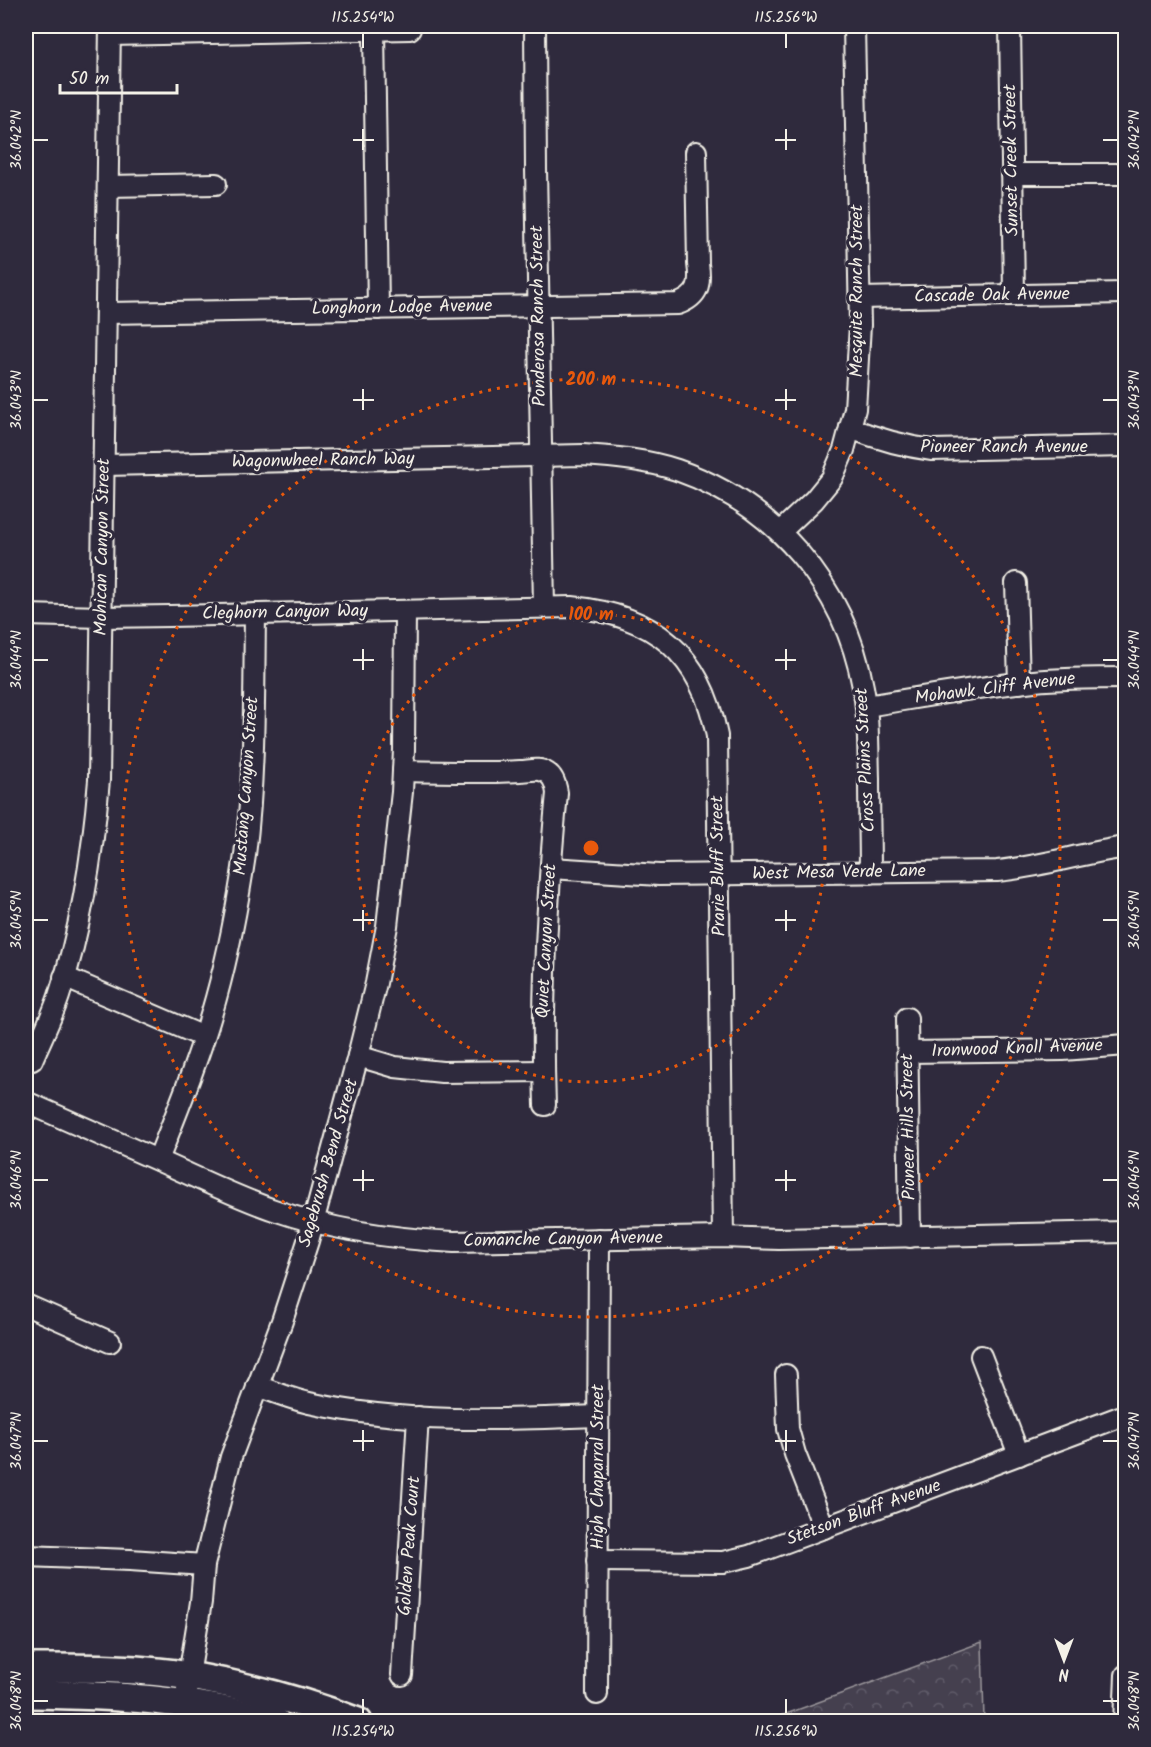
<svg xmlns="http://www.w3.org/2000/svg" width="1151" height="1747" font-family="Kalam,sans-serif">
<defs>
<pattern id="park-crowns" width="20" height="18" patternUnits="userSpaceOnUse" patternTransform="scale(1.5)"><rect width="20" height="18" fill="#454050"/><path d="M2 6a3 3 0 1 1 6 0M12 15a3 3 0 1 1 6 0" fill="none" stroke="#605c69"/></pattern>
</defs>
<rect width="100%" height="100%" fill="#2f2a3d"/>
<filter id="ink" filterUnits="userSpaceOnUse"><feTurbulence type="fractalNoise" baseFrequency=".0167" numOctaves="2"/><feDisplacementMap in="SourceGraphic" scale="12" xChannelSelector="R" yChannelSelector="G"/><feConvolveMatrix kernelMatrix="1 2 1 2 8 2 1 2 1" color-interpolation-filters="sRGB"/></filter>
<g filter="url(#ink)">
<polygon fill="url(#park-crowns)" stroke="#9c989c" stroke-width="1.5" points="982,1642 984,1721 767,1721"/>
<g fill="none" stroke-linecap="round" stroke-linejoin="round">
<g stroke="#f4f1e8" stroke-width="24">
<g id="street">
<polyline points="535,26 536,169 544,607"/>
<polyline points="1010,26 1014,295"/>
<polyline points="374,29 378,309"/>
<polyline points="110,35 410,29"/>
<polyline points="1012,174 1121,174"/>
<polyline points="108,186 216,184"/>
<polyline points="859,298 1124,293"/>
<path d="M106,313L678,304C699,296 701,284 698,264L696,152"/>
<path d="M850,428C878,439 902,446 932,450L1126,446"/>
<path d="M104,465L583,455C615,457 647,460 677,470C774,504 845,586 863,687C869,717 868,748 869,778C869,810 870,841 870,873"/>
<polyline points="780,532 814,500 832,478 844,450 855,409 860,325 854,26"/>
<polyline points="1016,583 1019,683"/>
<path d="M26,615L102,617L170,616L572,607C655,615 701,654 717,736L723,1237"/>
<path d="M866,706C922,697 978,687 1034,681C1064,678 1095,678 1126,678"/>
<path d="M403,771C442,772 481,773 520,771C529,771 539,767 547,773C554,777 556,786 557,793C547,897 541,1001 545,1105"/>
<path d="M551,868L659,875L997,871C1041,867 1082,853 1126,847"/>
<polyline points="64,977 204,1037"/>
<polyline points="907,1018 910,1237"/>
<polyline points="908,1052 1063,1050 1126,1045"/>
<polyline points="358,1056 395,1067 442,1072 544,1071"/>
<path d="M32,1060C41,1039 52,1017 59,996C82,926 93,853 99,780L110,26"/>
<path d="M26,1102C72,1122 118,1143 164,1163C200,1179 236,1197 274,1210C332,1230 393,1239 454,1242L723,1237L779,1239L1126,1232"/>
<path d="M158,1160C179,1107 201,1053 216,998C229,951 238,903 245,855C255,775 254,694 255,614"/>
<polyline points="26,1305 110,1342"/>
<polyline points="981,1356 1019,1455"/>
<polyline points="786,1375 788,1429 795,1454 824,1528"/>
<path d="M257,1386C274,1392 291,1399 309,1403C404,1424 502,1420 598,1416"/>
<polyline points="26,1556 130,1560 204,1565"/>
<polyline points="597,1561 723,1562 749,1556 1122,1416"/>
<polyline points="402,1675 418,1417"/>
<polyline points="187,1688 201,1602 204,1565 231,1457 282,1321 308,1241 358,1056 376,983 387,926 402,792 404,750 405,611"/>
<polyline points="597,1694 599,1239"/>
<polyline points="1124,1722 1126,1675"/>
</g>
</g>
<g stroke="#f4f1e8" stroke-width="32">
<g id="secondary">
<path d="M26,1668C80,1668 136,1667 190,1676C247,1686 303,1701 358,1722"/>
<path d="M26,1694C114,1695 190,1699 276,1722"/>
</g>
</g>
<use href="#street" stroke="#2f2a3d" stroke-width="20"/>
<use href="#secondary" stroke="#2f2a3d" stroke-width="27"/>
</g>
</g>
<path fill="none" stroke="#f4f1e8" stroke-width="2" d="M363,33V48M786,33V48M363,129V150M786,129V150M33,140H48M353,140H374M775,140H796M1103,140H1118M363,389V410M786,389V410M33,400H48M353,400H374M775,400H796M1103,400H1118M363,649V670M786,649V670M33,660H48M353,660H374M775,660H796M1103,660H1118M363,910V931M786,910V931M33,920H48M353,920H374M775,920H796M1103,920H1118M363,1170V1191M786,1170V1191M33,1180H48M353,1180H374M775,1180H796M1103,1180H1118M363,1430V1451M786,1430V1451M33,1441H48M353,1441H374M775,1441H796M1103,1441H1118M363,1699V1714M786,1699V1714M33,1701H48M1103,1701H1118"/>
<g fill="none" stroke="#e8590c" stroke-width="3" stroke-dasharray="3 6">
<circle cx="591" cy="848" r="234"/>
<circle cx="591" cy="848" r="469"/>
</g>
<g text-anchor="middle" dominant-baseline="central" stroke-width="6" stroke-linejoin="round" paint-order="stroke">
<g font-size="18" fill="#f4f1e8" stroke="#2f2a3d">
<text transform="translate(1012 160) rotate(-91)">Sunset Creek Street</text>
<text transform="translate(857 291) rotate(-90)">Mesquite Ranch Street</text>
<text transform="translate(992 296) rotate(-1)">Cascade Oak Avenue</text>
<text transform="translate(402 308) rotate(-1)">Longhorn Lodge Avenue</text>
<text transform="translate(539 316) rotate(-91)">Ponderosa Ranch Street</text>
<text x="1004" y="447">Pioneer Ranch Avenue</text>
<text transform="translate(323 461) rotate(-1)">Wagonwheel Ranch Way</text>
<text transform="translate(103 547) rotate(-89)">Mohican Canyon Street</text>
<text transform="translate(285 613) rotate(-1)">Cleghorn Canyon Way</text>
<text transform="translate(995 689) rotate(-7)">Mohawk Cliff Avenue</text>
<text transform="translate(866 760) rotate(-93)">Cross Plains Street</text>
<text transform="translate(247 786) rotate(-86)">Mustang Canyon Street</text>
<text transform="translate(719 866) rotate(-91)">Prarie Bluff Street</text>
<text transform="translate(839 873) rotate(-1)">West Mesa Verde Lane</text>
<text transform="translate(547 941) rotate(-87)">Quiet Canyon Street</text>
<text transform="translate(1017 1049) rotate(-2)">Ironwood Knoll Avenue</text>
<text transform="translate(909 1127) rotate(-91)">Pioneer Hills Street</text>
<text transform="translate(329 1163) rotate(-74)">Sagebrush Bend Street</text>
<text transform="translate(563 1240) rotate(-1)">Comanche Canyon Avenue</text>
<text transform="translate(598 1467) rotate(-90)">High Chaparral Street</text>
<text transform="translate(864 1513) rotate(-20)">Stetson Bluff Avenue</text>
<text transform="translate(410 1546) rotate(-86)">Golden Peak Court</text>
</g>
</g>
<circle cx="591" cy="848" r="9" fill="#e8590c" stroke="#2f2a3d" stroke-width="3"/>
<g font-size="18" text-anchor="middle" font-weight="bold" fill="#e8590c" stroke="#2f2a3d" stroke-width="6" stroke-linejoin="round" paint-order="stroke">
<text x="591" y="385">200 m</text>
<text x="591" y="620">100 m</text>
</g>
<rect width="1151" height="1747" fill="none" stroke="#2f2a3d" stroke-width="66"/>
<g transform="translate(1064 1660) rotate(180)" stroke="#2f2a3d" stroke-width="4.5" paint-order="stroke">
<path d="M0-4.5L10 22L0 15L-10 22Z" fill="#f4f1e8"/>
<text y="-9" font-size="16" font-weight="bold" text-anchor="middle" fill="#f4f1e8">N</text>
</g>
<path d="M60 84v9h117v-9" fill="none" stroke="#f4f1e8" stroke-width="3"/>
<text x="69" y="84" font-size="18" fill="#f4f1e8" stroke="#2f2a3d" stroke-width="4.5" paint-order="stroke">50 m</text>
<rect x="33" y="33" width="1085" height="1681" fill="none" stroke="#f4f1e8" stroke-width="2"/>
<g font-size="15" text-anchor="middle" fill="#f4f1e8">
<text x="363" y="22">115.254°W</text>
<text x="786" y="22">115.256°W</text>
<text transform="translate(1134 140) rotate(-90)" y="5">36.042°N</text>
<text transform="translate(16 140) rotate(-90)" y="5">36.042°N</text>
<text transform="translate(1134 400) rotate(-90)" y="5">36.043°N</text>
<text transform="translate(16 400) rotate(-90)" y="5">36.043°N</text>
<text transform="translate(1134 660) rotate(-90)" y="5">36.044°N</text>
<text transform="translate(16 660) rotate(-90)" y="5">36.044°N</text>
<text transform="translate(1134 920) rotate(-90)" y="5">36.045°N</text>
<text transform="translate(16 920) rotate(-90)" y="5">36.045°N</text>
<text transform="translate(1134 1180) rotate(-90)" y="5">36.046°N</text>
<text transform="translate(16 1180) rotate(-90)" y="5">36.046°N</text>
<text transform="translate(1134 1441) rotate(-90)" y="5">36.047°N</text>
<text transform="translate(16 1441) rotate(-90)" y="5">36.047°N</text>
<text transform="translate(16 1701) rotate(-90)" y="5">36.048°N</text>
<text transform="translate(1134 1701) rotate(-90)" y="5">36.048°N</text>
<text x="363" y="1736">115.254°W</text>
<text x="786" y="1736">115.256°W</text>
</g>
</svg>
